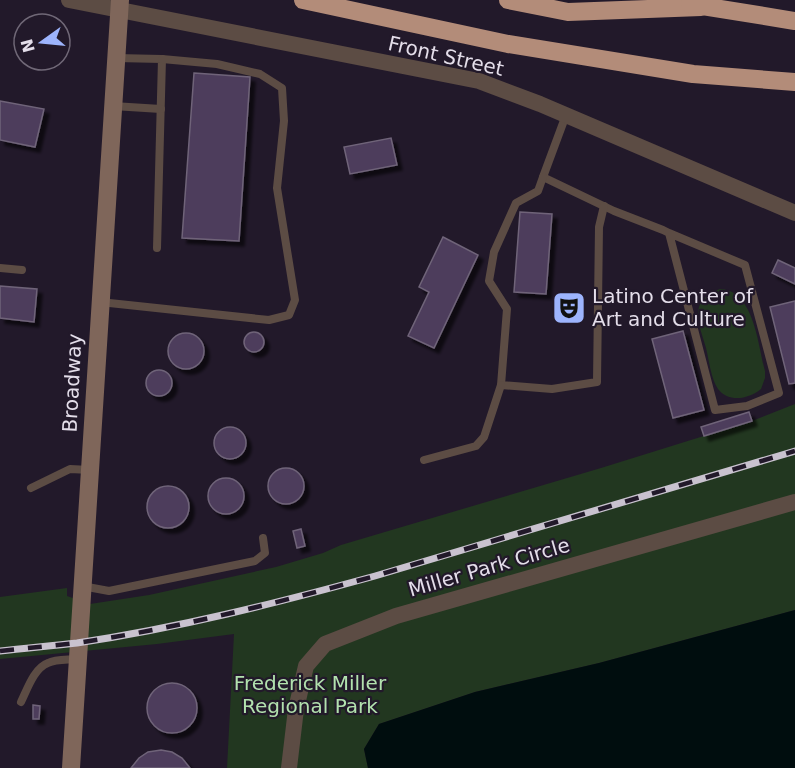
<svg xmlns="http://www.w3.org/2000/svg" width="795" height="768" font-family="'DejaVu Sans',sans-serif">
<defs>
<filter id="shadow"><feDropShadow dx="5" dy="5" stdDeviation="1.5" flood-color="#0009"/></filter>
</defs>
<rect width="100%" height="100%" fill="#22192a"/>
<g fill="#223720">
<path d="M720,289C754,290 758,345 765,371V378L761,389C749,399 729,403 718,389C711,379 709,360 706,348C703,336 695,319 699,307C702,297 711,292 720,289Z"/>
<polygon points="795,404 795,610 599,663 475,692 379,724 364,749 368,768 227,768 234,634 157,644 0,659 0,597 67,588 67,596 90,604 149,595 276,567 323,553 341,545 601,468 752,421"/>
</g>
<polygon fill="#000d0e" points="795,610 795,768 368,768 364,749 379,724 475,692 599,663"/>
<g fill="#4d3d5c" stroke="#6f6479" stroke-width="1.5" filter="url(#shadow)">
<polygon points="194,73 250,77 239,241 182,238"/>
<polygon points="0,101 44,109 35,147 0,140"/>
<polygon points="391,138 397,165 350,174 344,147"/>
<polygon points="520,212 552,214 546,294 514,292"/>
<polygon points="443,237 478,255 434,348 408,336 429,292 419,287"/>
<polygon points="778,260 795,268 795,284 772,273"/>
<polygon points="0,286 37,289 34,322 0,318"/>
<polygon points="795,301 795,383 789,384 770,307"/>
<polygon points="683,331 704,410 673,418 652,339"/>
<circle cx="254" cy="342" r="10"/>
<circle cx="186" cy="351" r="18"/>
<circle cx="159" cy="383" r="13"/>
<polygon points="749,412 752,421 704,436 701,427"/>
<circle cx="230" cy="443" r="16"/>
<circle cx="286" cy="486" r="18"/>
<circle cx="226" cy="496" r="18"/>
<circle cx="168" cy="507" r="21"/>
<polygon points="301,529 305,546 297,548 293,531"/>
<circle cx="172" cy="708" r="25"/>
<polygon points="33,705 40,706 39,719 33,719"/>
<polygon points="161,750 172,752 182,758 190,768 131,768 139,758 148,752"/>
</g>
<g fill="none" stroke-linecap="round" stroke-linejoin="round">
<g stroke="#5c4c44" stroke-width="8">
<polyline points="116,58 162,59 157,248"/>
<polyline points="113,106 161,109"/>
<polyline points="566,115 543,177 614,211 663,230 669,233 745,265 779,393 747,406 715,410 669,233"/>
<polyline points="543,177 538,191 516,203 494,252 489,281 507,309 501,385 552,389 597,382 599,227 604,206"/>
<polyline points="0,268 22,270"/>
<polyline points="100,302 269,320 289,315 295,300 277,188 284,121 282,88 260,74 217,64 162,59"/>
<polyline points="424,460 476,446 484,437 501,385"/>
<polyline points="31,488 70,469 90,470"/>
<polyline points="82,586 109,591 255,561 265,553 263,538"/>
<path d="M21,702C27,690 34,668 48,663C56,659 68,660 76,659"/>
</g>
<g stroke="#5c4c44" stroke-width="16">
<polyline points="69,0 479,81 540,104 795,213"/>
<polyline points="289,768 296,709 306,666 325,644 396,616 795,502"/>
</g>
<polyline stroke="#7f665a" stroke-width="18" points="71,768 120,0"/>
<g stroke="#b38c79" stroke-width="18">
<polyline points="303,0 508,44 693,74 795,82"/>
<polyline points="508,0 568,12 701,7"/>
<polyline points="690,4 795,21"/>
</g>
<g stroke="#c9c2cf" stroke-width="7">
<path id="rail" d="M0,651C26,648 51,646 77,643C178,628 277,603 375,576L795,451"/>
</g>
<use href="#rail" stroke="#22192a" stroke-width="4.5" stroke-dasharray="14" stroke-linecap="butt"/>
</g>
<defs>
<g id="theatre-square" transform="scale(1.725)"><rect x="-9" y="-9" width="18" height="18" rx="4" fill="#9db4fd" stroke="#22192a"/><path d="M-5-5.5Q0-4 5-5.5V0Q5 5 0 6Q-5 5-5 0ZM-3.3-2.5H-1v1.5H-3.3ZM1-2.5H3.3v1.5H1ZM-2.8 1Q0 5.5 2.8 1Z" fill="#111"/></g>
</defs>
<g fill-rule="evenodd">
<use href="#theatre-square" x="569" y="308"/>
</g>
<g text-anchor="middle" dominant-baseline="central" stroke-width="4.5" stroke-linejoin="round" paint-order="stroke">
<g font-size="20" fill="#e4deea" stroke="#22192a">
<text transform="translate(446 56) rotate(13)">Front Street</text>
<text transform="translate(72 383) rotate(-87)">Broadway</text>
<text transform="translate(489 567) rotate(-16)">Miller Park Circle</text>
</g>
<g font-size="20" fill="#e4deea" stroke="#22192a" text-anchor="start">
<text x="592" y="296">Latino Center of<tspan x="592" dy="23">Art and Culture</tspan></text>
</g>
<g font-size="20" fill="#b2e1ae" stroke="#22192a">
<text x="310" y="683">Frederick Miller<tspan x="310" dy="23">Regional Park</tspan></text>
</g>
</g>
<g transform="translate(42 42) rotate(255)"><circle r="28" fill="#22192a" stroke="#706877" stroke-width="1.5"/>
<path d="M0-4.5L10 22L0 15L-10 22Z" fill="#9db4fd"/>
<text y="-9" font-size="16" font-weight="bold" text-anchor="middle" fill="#e4deea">N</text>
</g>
</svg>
